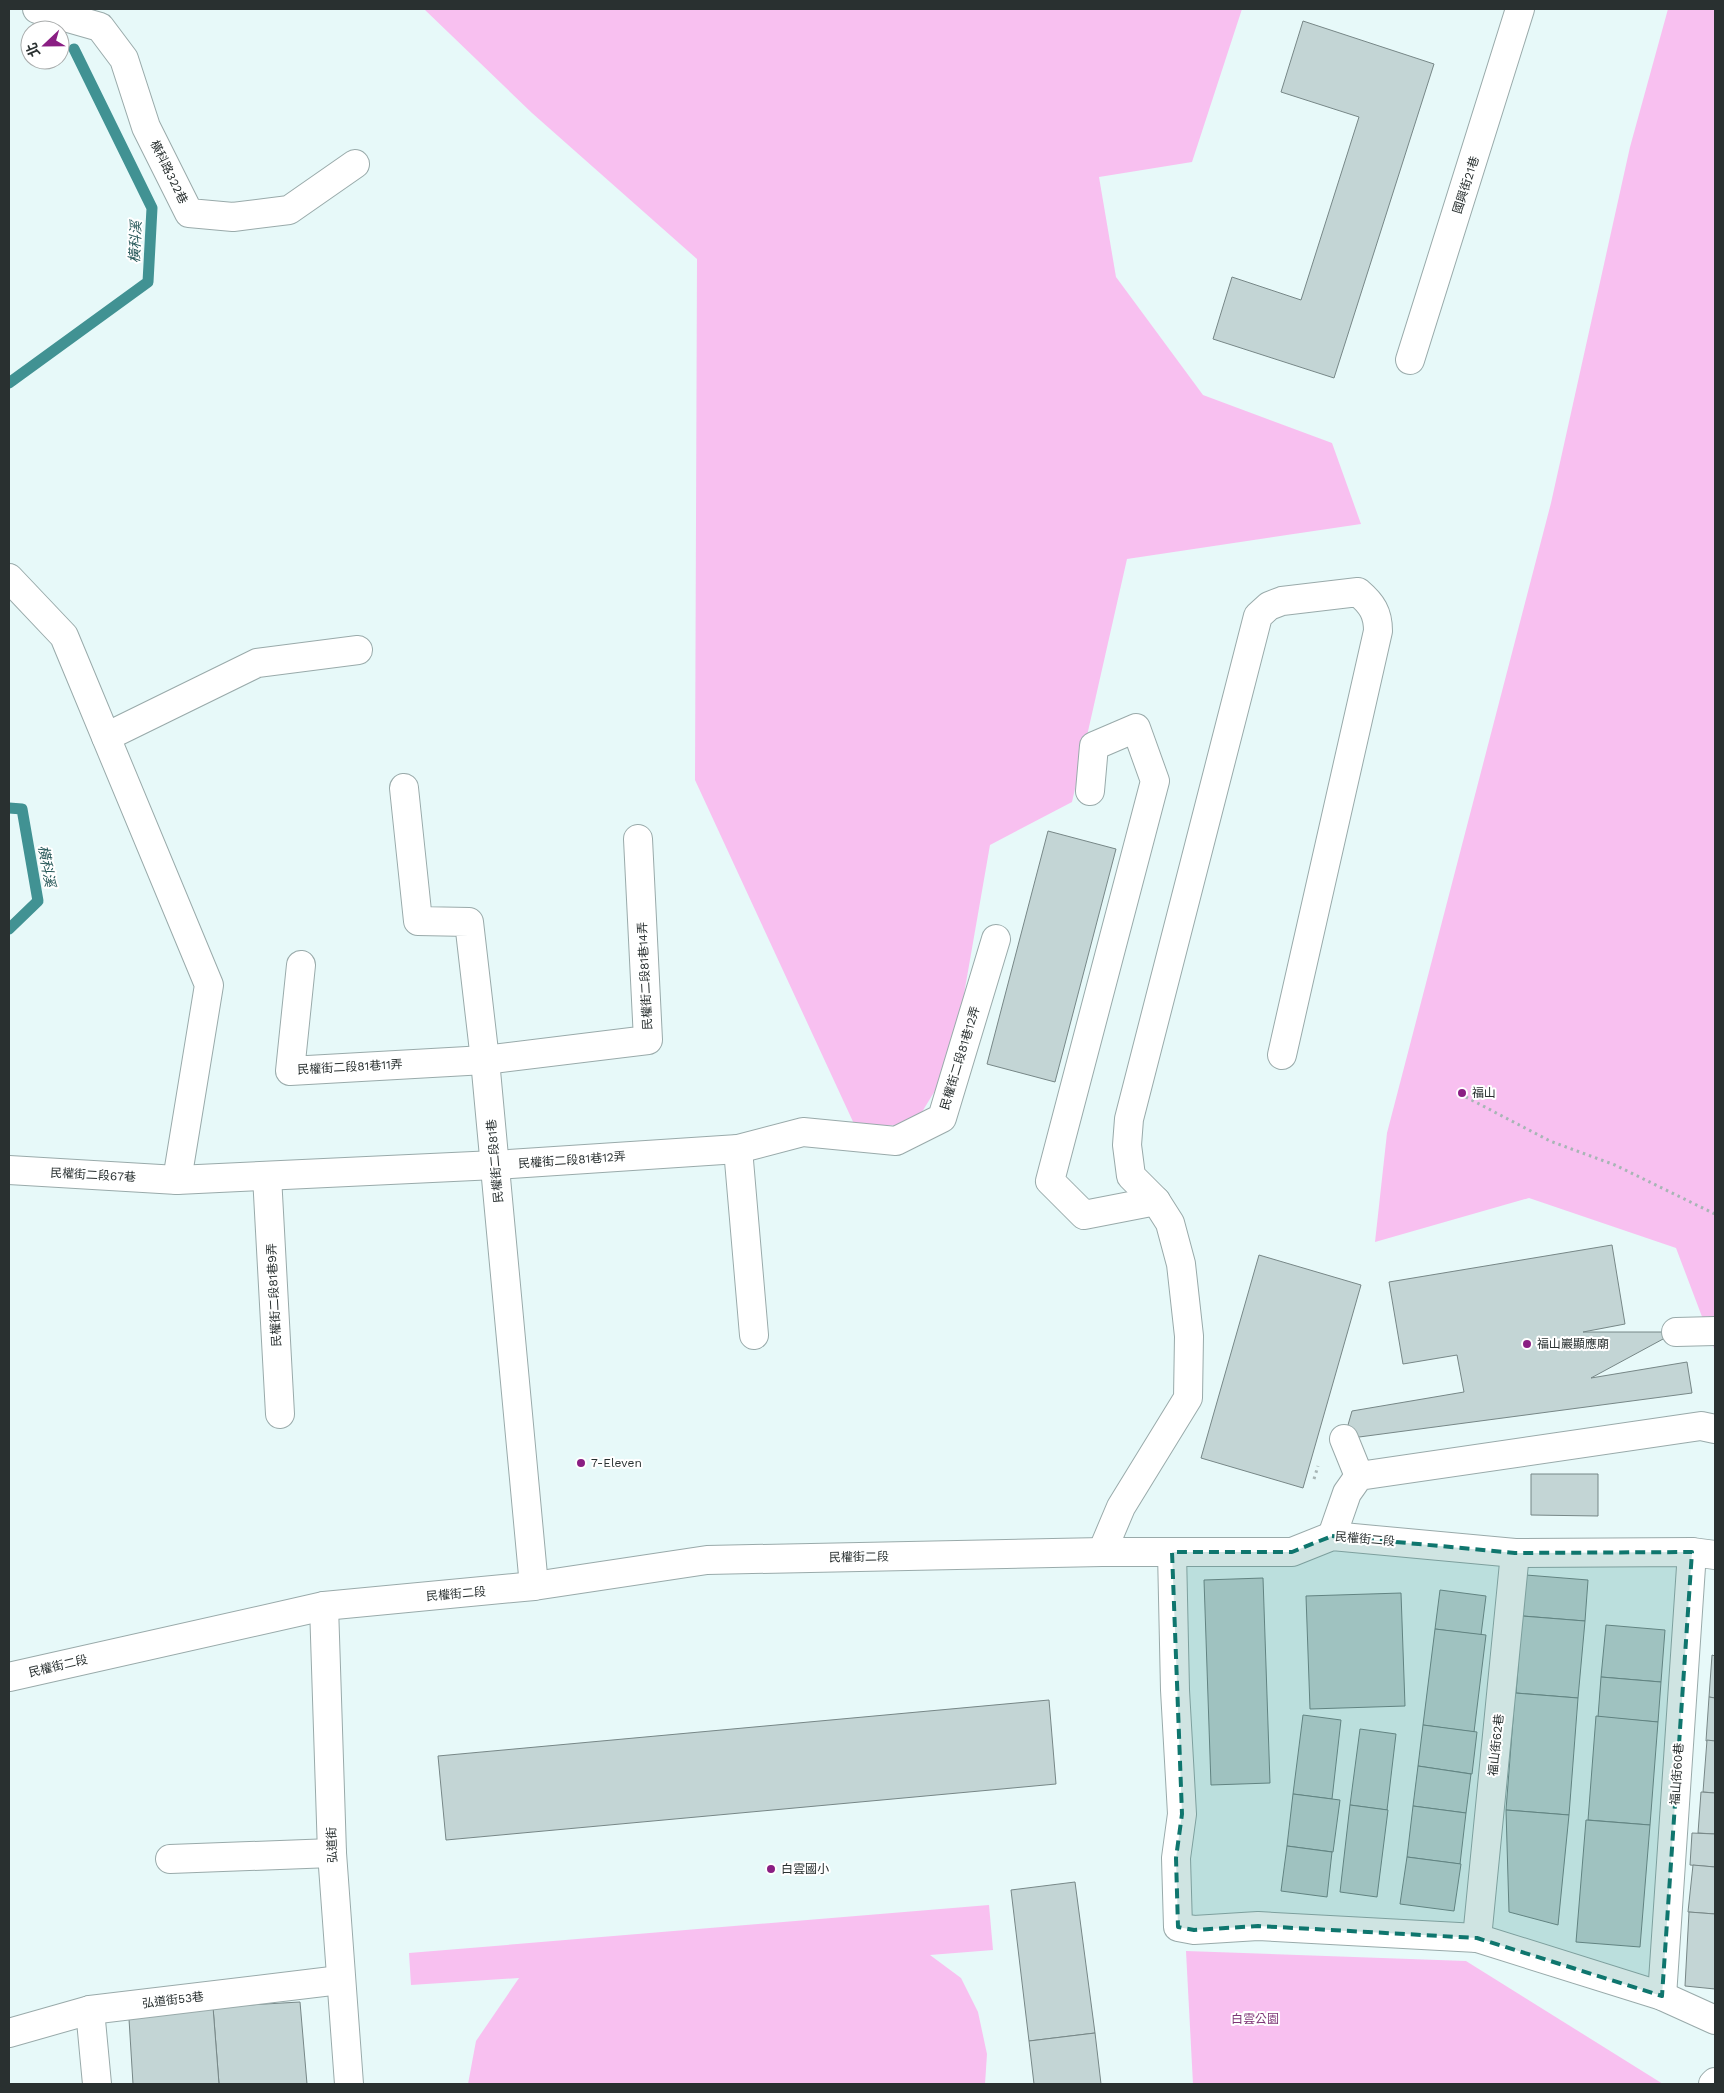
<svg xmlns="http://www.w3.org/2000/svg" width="1724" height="2093" font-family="'Work Sans','Noto Sans TC',sans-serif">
<rect width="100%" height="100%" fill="#e7f9f9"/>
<g fill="#f8c0f0">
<polygon points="424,9 1242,9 1192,162 1099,177 1116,277 1203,395 1332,443 1361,524 1127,559 1072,802 990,845 952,1063 914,1125 855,1126 695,780 697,259 532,113"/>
<polygon points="1668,9 1715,9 1715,1351 1676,1248 1529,1198 1375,1242 1387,1133 1551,503 1630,147"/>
<polygon points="989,1905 993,1950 930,1955 961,1978 978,2012 987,2054 985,2084 468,2084 476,2041 519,1978 411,1985 409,1953"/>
<polygon points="1186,1951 1466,1961 1663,2084 1193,2084"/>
</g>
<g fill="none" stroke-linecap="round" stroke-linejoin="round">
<g stroke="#419293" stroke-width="11">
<polyline points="9,383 148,282 152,208 74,49"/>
<polyline points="9,808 22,809 38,901 9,929"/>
</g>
</g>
<g fill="#c3d5d5" stroke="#778787">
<polygon points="1303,21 1434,64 1334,378 1213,339 1232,277 1301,300 1359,117 1281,92"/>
<polygon points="1048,831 1116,849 1055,1082 987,1064"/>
<polygon points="1612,1245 1625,1324 1583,1332 1676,1332 1591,1378 1687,1362 1692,1393 1344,1439 1352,1411 1464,1392 1457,1355 1403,1364 1389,1282"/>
<polygon points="1259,1255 1361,1285 1303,1488 1201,1458"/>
<polygon points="1531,1474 1598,1474 1598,1516 1531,1515"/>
<polygon points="1526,1575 1588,1580 1585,1621 1523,1616"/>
<polygon points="1263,1578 1270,1783 1211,1785 1204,1580"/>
<polygon points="1440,1590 1486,1596 1481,1635 1435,1629"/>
<polygon points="1401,1593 1405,1706 1310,1709 1306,1596"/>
<polygon points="1522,1616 1585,1621 1578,1698 1516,1693"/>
<polygon points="1606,1625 1665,1630 1661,1682 1601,1677"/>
<polygon points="1435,1629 1486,1635 1474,1732 1423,1725"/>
<polygon points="1712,1655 1715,1656 1715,1698 1709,1697"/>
<polygon points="1601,1677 1661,1682 1658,1722 1598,1717"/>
<polygon points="1515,1693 1578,1698 1569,1815 1506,1810"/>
<polygon points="1709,1697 1715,1698 1715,1741 1706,1741"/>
<polygon points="1049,1700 1056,1784 446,1840 438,1756"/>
<polygon points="1303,1715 1341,1720 1332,1799 1293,1794"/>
<polygon points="1596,1716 1658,1722 1650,1825 1588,1820"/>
<polygon points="1423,1725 1477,1732 1472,1774 1418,1766"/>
<polygon points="1360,1729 1396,1734 1387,1810 1350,1805"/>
<polygon points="1707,1740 1715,1741 1715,1793 1703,1792"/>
<polygon points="1418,1766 1471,1774 1466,1813 1413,1806"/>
<polygon points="1701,1792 1715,1793 1715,1834 1698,1833"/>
<polygon points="1293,1794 1340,1800 1333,1852 1287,1846"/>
<polygon points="1350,1805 1388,1810 1377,1897 1340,1892"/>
<polygon points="1413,1806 1466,1813 1460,1864 1407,1857"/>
<polygon points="1506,1810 1569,1815 1558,1925 1509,1912"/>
<polygon points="1586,1820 1650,1825 1640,1947 1576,1942"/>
<polygon points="1692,1833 1715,1834 1715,1867 1690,1865"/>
<polygon points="1287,1846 1332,1852 1327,1897 1281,1891"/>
<polygon points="1407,1857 1461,1864 1454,1911 1400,1904"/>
<polygon points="1693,1865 1715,1867 1715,1914 1688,1912"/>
<polygon points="1075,1882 1095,2033 1029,2041 1011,1890"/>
<polygon points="1689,1912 1715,1914 1715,1989 1685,1986"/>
<polygon points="300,2002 307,2084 219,2084 213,2007"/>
<polygon points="213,2007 219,2084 133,2084 129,2019"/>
<polygon points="1095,2033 1101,2084 1034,2084 1029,2041"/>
</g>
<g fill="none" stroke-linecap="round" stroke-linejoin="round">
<g stroke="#9aa" stroke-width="30">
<g id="minor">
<polyline points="37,9 100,27 124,59 146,127 189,213 233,217 289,210 355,164"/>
<polyline points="1410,360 1520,9"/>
<polyline points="9,578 64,636 209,985 177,1180"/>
<polyline points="106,737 257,663 358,650"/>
<polyline points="404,788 418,921 469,922 485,1060 534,1586"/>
<polyline points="1090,791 1094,746 1136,728 1155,781 1050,1181 1084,1215 1156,1201"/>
<polyline points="301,965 290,1071 485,1060 648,1040 638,839"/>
<polyline points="738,1149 754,1335"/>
<polyline points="9,1170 177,1180 495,1165 738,1149 803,1132 896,1141 942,1118 996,939"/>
<polyline points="267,1176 280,1414"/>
<polyline points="1676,1332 1715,1331"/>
<polyline points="1344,1439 1359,1476"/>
<polyline points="1332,1536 1347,1493 1359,1476 1701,1426 1715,1429"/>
<path d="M1102,1552L1121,1507L1188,1398L1189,1336L1181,1264L1170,1223L1156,1201L1131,1176L1127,1145L1129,1119L1258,616L1269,606L1282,601L1358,592C1372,604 1378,613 1378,631L1282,1055"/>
<polyline points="1172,1552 1175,1690 1182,1814 1176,1858 1178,1927 1194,1930 1258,1926 1477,1938 1662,1996 1715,2020"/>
<polyline points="324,1606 332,1853 349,2084"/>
<polyline points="9,1677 324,1606 534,1586 707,1560 1102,1552 1292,1552 1332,1536 1515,1553 1692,1552 1715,1555"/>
<polyline points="170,1859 332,1853"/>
<polyline points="1477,1938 1515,1553"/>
<polyline points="1662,1996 1692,1552"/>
<polyline points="90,2010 97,2084"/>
<polyline points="9,2033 90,2010 340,1980"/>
<polyline points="1713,2084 1715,2082"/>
</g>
</g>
<g stroke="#a7b5b5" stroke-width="3" stroke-dasharray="2.5 4" stroke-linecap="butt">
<polyline points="1460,1094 1550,1141 1615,1165 1715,1214"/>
<polyline points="1314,1479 1318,1466"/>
</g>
<use href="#minor" stroke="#fff" stroke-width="28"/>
</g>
<path fill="#0f766e" fill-opacity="0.2" stroke="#0f766e" stroke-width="4" stroke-dasharray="10 6" stroke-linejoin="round" d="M1332,1536L1515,1553L1692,1552L1662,1996L1477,1938L1258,1926L1194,1930L1178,1927L1176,1858L1182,1814L1172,1552H1292Z"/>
<g fill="#8a1e83" stroke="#fff" stroke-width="2">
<circle cx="1462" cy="1093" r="5"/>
<circle cx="1527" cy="1344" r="5"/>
<circle cx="581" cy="1463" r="5"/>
<circle cx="771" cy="1869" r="5"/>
</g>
<g text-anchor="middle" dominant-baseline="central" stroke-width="4" stroke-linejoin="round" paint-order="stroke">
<g font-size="12" fill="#293030" stroke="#fff">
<text transform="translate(169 172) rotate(64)">橫科路322巷</text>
<text transform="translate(1466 185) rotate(-72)">國興街21巷</text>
<text transform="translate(645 976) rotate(-93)">民權街二段81巷14弄</text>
<text transform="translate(960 1058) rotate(-73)">民權街二段81巷12弄</text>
<text transform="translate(350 1067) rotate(-3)">民權街二段81巷11弄</text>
<text transform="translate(572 1160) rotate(-4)">民權街二段81巷12弄</text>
<text transform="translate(495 1161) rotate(-95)">民權街二段81巷</text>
<text transform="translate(93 1175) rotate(3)">民權街二段67巷</text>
<text transform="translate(274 1295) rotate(-93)">民權街二段81巷9弄</text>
<text transform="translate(1365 1539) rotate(5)">民權街二段</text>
<text transform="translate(859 1557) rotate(-1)">民權街二段</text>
<text transform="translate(456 1594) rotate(-5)">民權街二段</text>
<text transform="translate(58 1666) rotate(-13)">民權街二段</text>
<text transform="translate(1496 1745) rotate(-84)">福山街62巷</text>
<text transform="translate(1677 1774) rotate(-86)">福山街60巷</text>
<text transform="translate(332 1845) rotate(-92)">弘道街</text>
<text transform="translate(173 2000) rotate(-7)">弘道街53巷</text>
</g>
<g font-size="12" fill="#293030" stroke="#fff" text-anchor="start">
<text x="1472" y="1093">福山</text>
<text x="1537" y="1344">福山巖顯應廟</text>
<text x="591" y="1463">7-Eleven</text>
<text x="781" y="1869">白雲國小</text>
</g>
<g font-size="12" fill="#7d3576" stroke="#fff">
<text x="1255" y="2019">白雲公園</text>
</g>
<g font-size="14" font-style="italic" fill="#275859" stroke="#fff">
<text transform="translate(135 242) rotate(-87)">橫科溪</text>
<text transform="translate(47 866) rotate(80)">橫科溪</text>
</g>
</g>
<rect width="1724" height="2093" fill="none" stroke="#293030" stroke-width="20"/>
<g transform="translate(45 45) rotate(248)"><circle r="24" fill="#ffffff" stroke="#a9acac"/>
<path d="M0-4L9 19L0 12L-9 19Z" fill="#8a1e83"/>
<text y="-8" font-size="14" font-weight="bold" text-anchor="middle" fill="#293030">北</text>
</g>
</svg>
